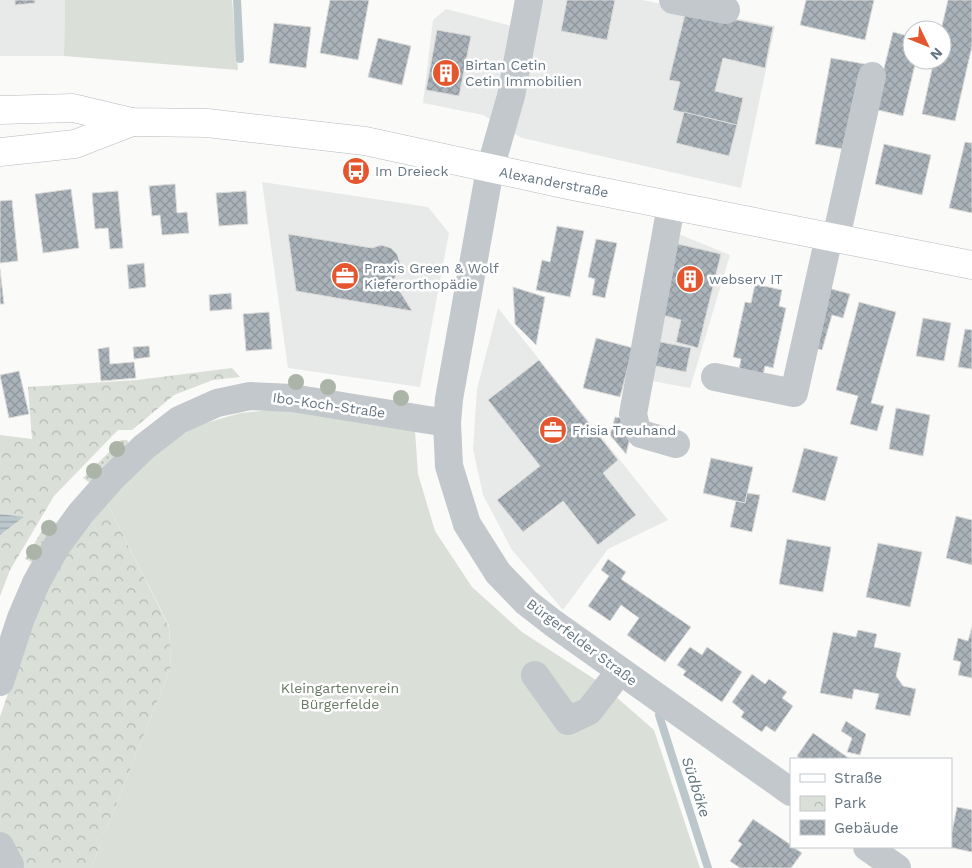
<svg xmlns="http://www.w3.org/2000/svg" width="972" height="868" font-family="'Work Sans',sans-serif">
<defs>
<pattern id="grass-dots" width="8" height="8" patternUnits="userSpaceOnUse" patternTransform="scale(1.25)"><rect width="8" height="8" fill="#dadfd7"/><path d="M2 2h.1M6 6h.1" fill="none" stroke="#b4b9b4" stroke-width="1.8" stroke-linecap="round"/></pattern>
<pattern id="park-crowns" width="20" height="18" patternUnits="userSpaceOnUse" patternTransform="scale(1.25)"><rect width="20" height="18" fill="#dadfd7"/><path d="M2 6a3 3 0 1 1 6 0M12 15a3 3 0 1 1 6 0" fill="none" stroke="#b4b9b4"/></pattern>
<pattern id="water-rules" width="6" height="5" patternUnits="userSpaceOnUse" patternTransform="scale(1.25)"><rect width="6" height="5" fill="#bbc7cb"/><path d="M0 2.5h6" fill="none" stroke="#9ca6aa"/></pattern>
<pattern id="building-cross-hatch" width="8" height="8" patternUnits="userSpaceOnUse" patternTransform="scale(1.25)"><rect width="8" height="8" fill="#aab3b9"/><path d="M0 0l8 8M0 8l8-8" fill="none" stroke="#8e969c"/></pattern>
</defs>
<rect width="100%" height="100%" fill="#fafaf8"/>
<g fill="#e8e9e9">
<polygon points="0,0 65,0 64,56 0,56"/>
<polygon points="529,0 642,0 775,26 741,188 522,138 483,115 423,103 433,20 446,9 523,29"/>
<polygon points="262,182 428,207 449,233 420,387 288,368"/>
<polygon points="669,230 730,255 690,388 635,378"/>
<polygon points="498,308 668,520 608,549 563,610 512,550 483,495 473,449 477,389"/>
</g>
<g fill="url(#grass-dots)">
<polygon points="121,440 127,440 130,445 90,483 83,478"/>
<polygon points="49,519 57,526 34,563 25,559"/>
</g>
<g fill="url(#park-crowns)">
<polygon points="232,368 240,377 213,380 174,395 132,430 118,430 54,496 10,570 0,596 0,535 23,518 0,514 0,435 32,439 28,387 137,380"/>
<polygon points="106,501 169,627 171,667 91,868 21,868 0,831 0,717 31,625 64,555"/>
</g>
<g fill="#dadfd7">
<polygon points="65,0 232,0 238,70 64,56"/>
<polygon points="281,409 415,430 418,474 435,531 472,587 522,632 599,682 654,730 700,868 91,868 171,667 169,626 106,501 150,459 174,439 199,425 240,413"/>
</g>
<polygon fill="url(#water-rules)" points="0,514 24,517 0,535"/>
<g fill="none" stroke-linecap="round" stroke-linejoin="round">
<g stroke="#bbc7cb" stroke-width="8">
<polyline points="237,0 240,59"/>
<polyline points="659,715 708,868"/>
</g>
</g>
<g fill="url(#building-cross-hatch)" stroke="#dcdcda">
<polygon points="15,0 35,0 35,3 15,5"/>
<polygon points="330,0 369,0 358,60 320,53"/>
<polygon points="567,0 615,0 607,40 561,31"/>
<polygon points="806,0 874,0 865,40 800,25"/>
<polygon points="948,0 972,0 972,46 955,121 922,114 934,60 942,60 941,30"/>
<polygon points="686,10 773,27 765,68 723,58 715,91 743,98 737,125 673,110 680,82 669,80"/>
<polygon points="274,23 311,27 306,68 269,63"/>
<polygon points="437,30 471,36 459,96 426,90"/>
<polygon points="893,32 912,37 912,60 916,60 903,116 874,109"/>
<polygon points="378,38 411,46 402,85 368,77"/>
<polygon points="831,58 870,65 854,151 815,144"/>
<polygon points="684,112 737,125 729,156 676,143"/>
<polygon points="965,142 972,143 972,213 949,208"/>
<polygon points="884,144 931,155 922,195 875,184"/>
<polygon points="175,184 177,213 187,212 189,233 162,235 160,215 152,216 149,186"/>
<polygon points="71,189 79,248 43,253 35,194"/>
<polygon points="118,191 123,248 110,249 108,228 95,229 92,193"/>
<polygon points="246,191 248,224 219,226 216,193"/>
<polygon points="12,200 18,261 0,263 0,201"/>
<polygon points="557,226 584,231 570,297 536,290 542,260 550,262"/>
<polygon points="288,234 372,248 381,245 391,248 397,254 400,263 399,272 393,280 412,311 296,291"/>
<polygon points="596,239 617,243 605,298 592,295 595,279 588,277"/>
<polygon points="674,243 721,254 698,348 676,342 681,320 662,315"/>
<polygon points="144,263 146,287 129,289 127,265"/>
<polygon points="0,269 4,304 0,304"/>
<polygon points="755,284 782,290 779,306 786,308 773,368 765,366 762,380 738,375 741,359 733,357 745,302 751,303"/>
<polygon points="513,287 545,297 536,345 515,324"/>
<polygon points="828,288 850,294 843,318 832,315 822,350 812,347"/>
<polygon points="231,293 232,309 210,311 209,295"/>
<polygon points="859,302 896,312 871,403 884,406 877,431 850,424 858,396 836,390"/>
<polygon points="269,312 272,349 246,351 243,314"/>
<polygon points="923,318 951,323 944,361 916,356"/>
<polygon points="965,329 972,330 972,369 958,367"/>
<polygon points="596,338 633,348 620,397 583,388"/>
<polygon points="656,341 691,348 686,372 651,365"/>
<polygon points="149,346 150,357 134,359 133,347"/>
<polygon points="109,347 110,364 134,362 136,378 101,381 98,349"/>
<polygon points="539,360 618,460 603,473 636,515 598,545 563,501 523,532 497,500 540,466 488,400"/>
<polygon points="19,371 29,414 9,418 0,375"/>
<polygon points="896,408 930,415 923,456 889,449"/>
<polygon points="615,417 634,421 626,454 610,435"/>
<polygon points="804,448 838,457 825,501 792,492"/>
<polygon points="711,458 753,467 745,503 703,493"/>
<polygon points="747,493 760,495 752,532 730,527 736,501 745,503"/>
<polygon points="956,516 972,520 972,565 946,558"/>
<polygon points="787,539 831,547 823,592 779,584"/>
<polygon points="878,543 922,552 910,607 866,597"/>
<polygon points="608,559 626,572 621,579 691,627 665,662 627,635 639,618 621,605 610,621 588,606 609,576 601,570"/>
<polygon points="972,627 972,678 958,675 961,662 953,660 958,638 968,641"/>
<polygon points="858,630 877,634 874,647 901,653 896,676 903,686 916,689 910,716 875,709 879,694 854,689 852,699 820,693 833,632 856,637"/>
<polygon points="690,647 702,655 707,647 742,672 722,702 683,675 686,671 677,665"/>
<polygon points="752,674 765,684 769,679 787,692 782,698 793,706 775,732 766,726 762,732 741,717 744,712 732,702"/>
<polygon points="846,721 866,734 860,755 847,752 852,738 841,731"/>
<polygon points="813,733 850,759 801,759 797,756"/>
<polygon points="957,807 972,810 972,852 948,847 951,847 951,836"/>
<polygon points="753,819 791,845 791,847 793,847 802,853 791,868 740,868 730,861 742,844 738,841"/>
</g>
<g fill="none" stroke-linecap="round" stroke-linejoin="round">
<g stroke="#b5babe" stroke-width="29">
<g id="major">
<polyline points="0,110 73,108 132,122 207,123 365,141 568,185 972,265"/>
<polyline points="0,152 75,144 132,122"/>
</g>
</g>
<g stroke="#c3c8cc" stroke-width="28">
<polyline points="529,0 511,96 490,169 449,399 447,423 449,466 467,524 498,573 526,602 553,623 791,792"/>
<polyline points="673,0 726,10"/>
<polyline points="671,206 633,414 636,427 641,434 676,444"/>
<polyline points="836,238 872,76"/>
<polyline points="715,377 794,393 829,237"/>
<polyline points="535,675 568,721 589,711 620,671"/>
<polyline points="0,682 21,618 36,583 56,547 81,513 111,479 144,447 179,420 217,403 250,396 292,398 447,423"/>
<polyline points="0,846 10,865 9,868"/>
<polyline points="867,847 897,868"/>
</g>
<use href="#major" stroke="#fff" stroke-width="28"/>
</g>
<g fill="#aab4a7">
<circle cx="296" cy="382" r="8"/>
<circle cx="328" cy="387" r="8"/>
<circle cx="401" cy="398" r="8"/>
<circle cx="117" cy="449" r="8"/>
<circle cx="94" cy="471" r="8"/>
<circle cx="49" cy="528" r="8"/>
<circle cx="34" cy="552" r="8"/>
</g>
<defs>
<g id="building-disc" transform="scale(1.4375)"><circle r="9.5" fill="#e4572e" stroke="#fff"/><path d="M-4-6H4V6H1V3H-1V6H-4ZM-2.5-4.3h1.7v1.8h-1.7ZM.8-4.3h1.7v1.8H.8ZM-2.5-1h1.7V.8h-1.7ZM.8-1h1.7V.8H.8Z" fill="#fff"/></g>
<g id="bus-disc" transform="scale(1.4375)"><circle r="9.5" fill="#e4572e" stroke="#fff"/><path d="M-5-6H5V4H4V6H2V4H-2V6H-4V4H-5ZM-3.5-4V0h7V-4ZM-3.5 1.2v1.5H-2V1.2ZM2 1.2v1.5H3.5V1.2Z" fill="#fff"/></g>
<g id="office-disc" transform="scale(1.4375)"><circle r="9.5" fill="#e4572e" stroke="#fff"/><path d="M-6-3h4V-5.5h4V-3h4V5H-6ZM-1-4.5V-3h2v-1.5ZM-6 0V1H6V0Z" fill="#fff"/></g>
</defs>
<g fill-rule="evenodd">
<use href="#building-disc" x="446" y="73"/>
<use href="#bus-disc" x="356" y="171"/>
<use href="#office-disc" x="345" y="276"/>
<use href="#building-disc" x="690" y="279"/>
<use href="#office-disc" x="553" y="430"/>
</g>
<g text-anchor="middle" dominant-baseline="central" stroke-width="5" stroke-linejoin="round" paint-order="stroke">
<g font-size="14" fill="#657683" stroke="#fff" text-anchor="start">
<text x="465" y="65">Birtan Cetin<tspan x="465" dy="16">Cetin Immobilien</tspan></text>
<text x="375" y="171">Im Dreieck</text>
<text x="364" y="268">Praxis Green &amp; Wolf<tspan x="364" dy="16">Kieferorthopädie</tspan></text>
<text x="709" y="279">webserv IT</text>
<text x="572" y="430">Frisia Treuhand</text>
</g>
<g font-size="14" fill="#657683" stroke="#fff">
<text transform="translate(554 182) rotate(11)">Alexanderstraße</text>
<text transform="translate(329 405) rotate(8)">Ibo-Koch-Straße</text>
<text transform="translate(582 642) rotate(37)">Bürgerfelder Straße</text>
</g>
<g font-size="14" fill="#687a64" stroke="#fff">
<text x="340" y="688">Kleingartenverein<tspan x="340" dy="16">Bürgerfelde</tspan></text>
</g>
<g font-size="15" font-style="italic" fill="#60757c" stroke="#fff">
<text transform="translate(696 787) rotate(72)">Südbäke</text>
</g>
</g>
<rect x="790" y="758" width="162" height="90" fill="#ffffff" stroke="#c1c8cd"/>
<rect x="800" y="774" width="25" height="8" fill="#ffffff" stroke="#c1c8cd"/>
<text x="834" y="783" font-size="15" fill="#657683">Straße</text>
<rect x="800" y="796" width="25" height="15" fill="url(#park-crowns)" stroke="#c1c8cd"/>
<text x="834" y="808" font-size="15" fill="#657683">Park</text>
<rect x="800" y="820" width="25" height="15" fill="url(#building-cross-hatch)" stroke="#c1c8cd"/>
<text x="834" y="833" font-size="15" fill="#657683">Gebäude</text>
<g transform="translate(927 45) rotate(133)"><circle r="24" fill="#ffffff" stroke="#c1c8cd"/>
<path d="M0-4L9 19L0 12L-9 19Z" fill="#e4572e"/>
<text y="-8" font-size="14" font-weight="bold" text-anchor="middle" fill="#657683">N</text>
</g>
</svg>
